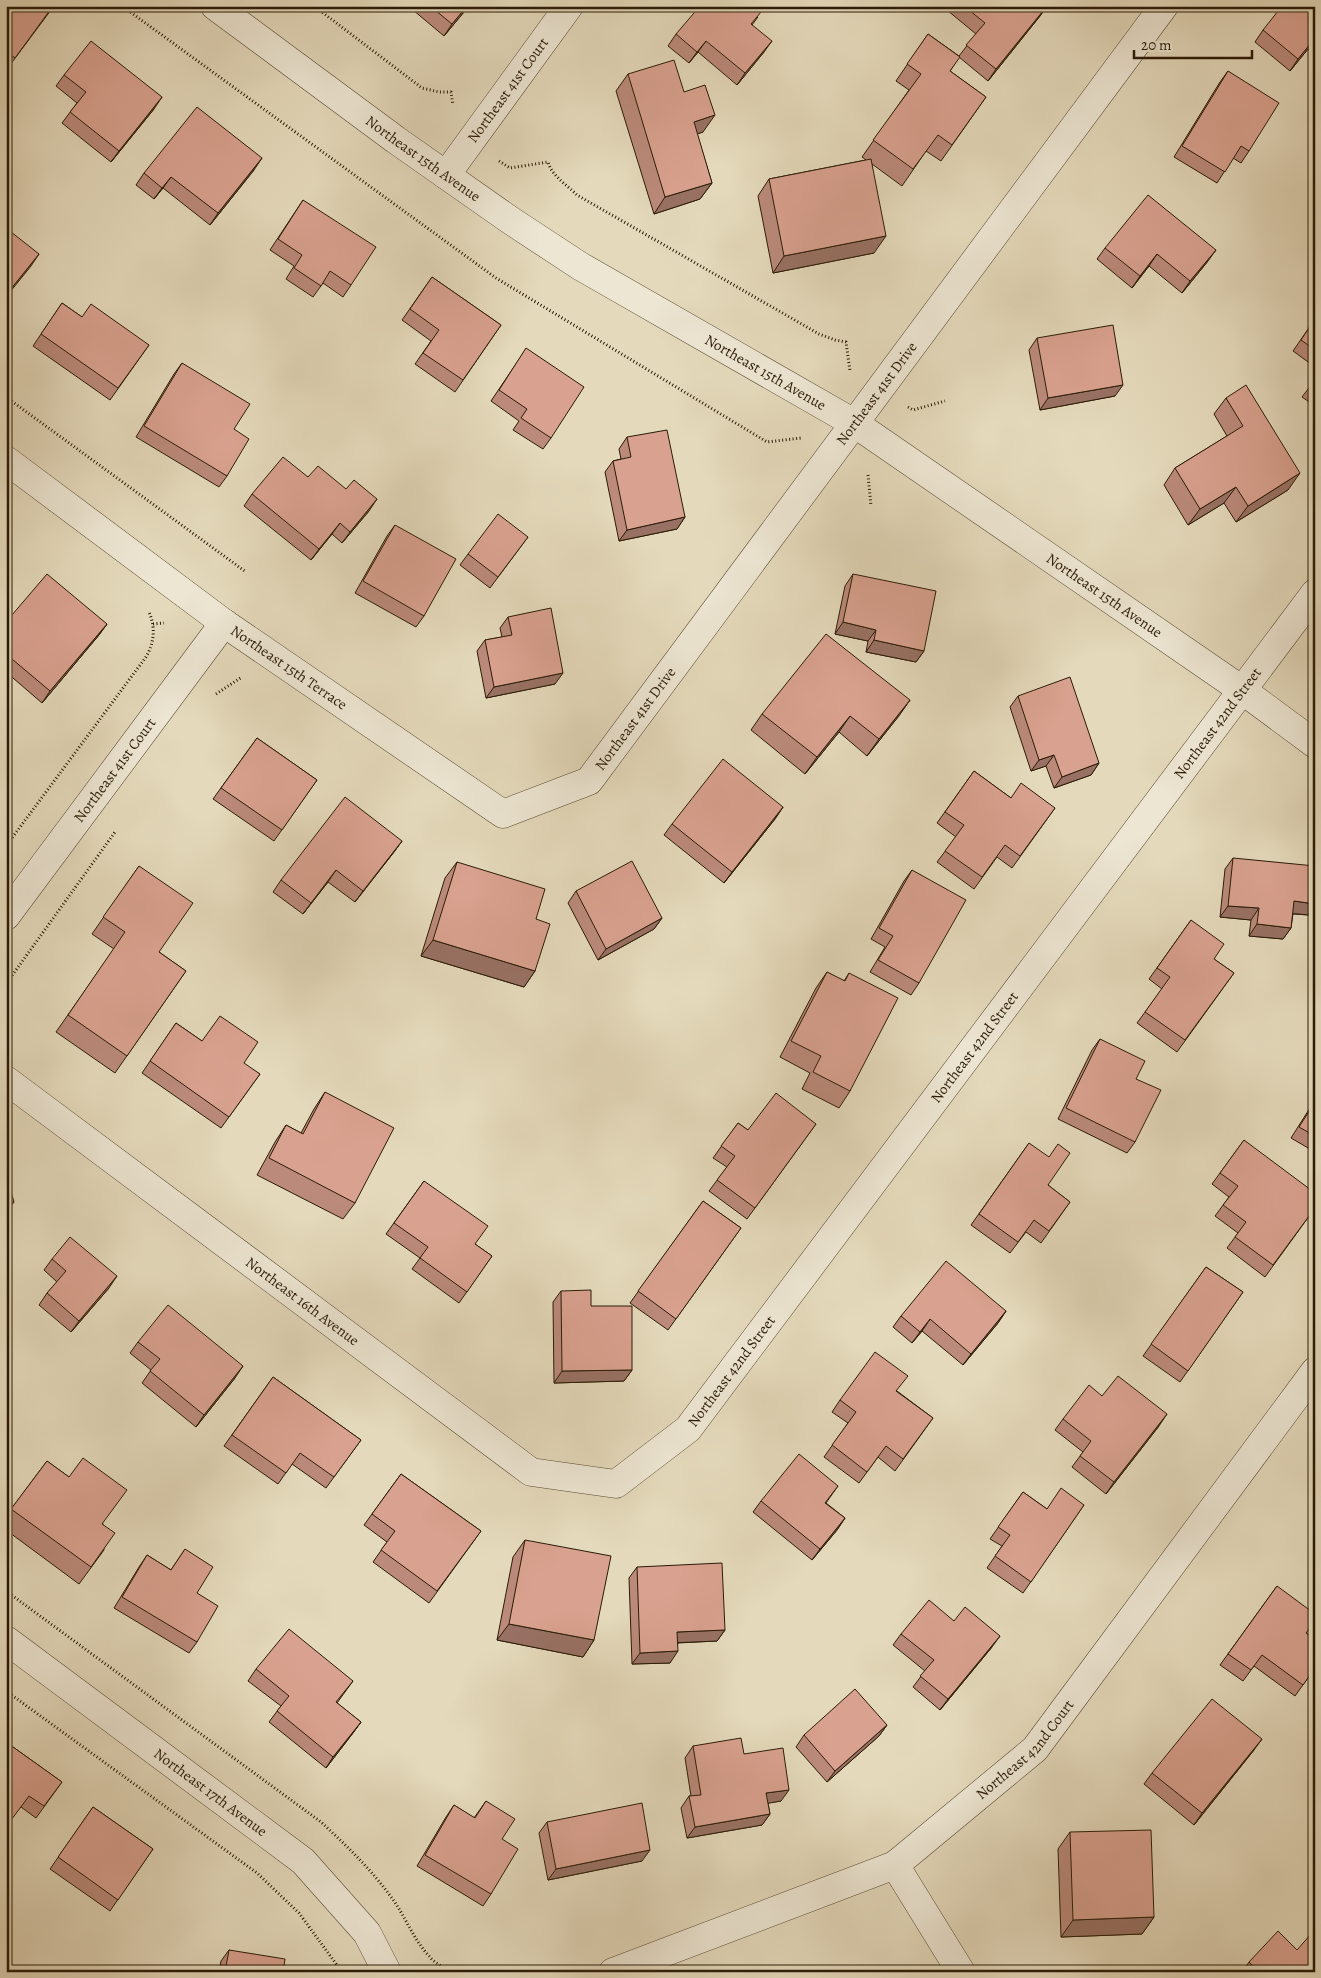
<svg xmlns="http://www.w3.org/2000/svg" width="1321" height="1978" font-family="Alegreya,serif">
<rect width="100%" height="100%" fill="#e4d9bb"/>
<filter id="stains"><feTurbulence type="fractalNoise" baseFrequency=".004" numOctaves="4"/><feColorMatrix values="0 0 0 0 .2 0 0 0 0 .09 0 0 0 0 .02 0 0 0 .5 -.17"/></filter>
<radialGradient id="worn" r=".72"><stop offset=".6" stop-color="#630" stop-opacity="0"/><stop offset="1" stop-color="#630" stop-opacity=".3"/></radialGradient>
<g fill="none" stroke-linecap="round" stroke-linejoin="round">
<g stroke="#584a33" stroke-width="29">
<g id="minor">
<path id="s1" d="M215,6L396,140L510,220L580,266L854,423L1242,690L1315,744"/>
<path id="s2" d="M446,175L569,6"/>
<path id="s3" d="M6,460L224,623L503,814L589,781L1164,6"/>
<path id="s4" d="M6,916L224,623"/>
<path id="s5" d="M6,1080L531,1472L616,1484L688,1429L1315,593"/>
<path id="s6" d="M6,1640L303,1861L367,1933L387,1972"/>
<polyline points="895,1865 961,1972"/>
<path id="s7" d="M613,1972L895,1865L1035,1749L1315,1371"/>
</g>
</g>
<g stroke="#2a1b06" stroke-width="3" stroke-dasharray="1 2.5" stroke-linecap="butt">
<polyline points="122,6 496,278 767,442 801,438"/>
<polyline points="314,6 422,88 439,92 451,92 453,105"/>
<path d="M499,161L510,168L548,162C552,176 567,185 577,195L819,334L835,340L846,342L850,371"/>
<polyline points="6,397 246,572"/>
<polyline points="908,407 913,410 945,401"/>
<polyline points="868,475 871,506"/>
<polyline points="153,624 164,623"/>
<polyline points="216,694 242,677"/>
<path d="M6,846L146,657C154,643 156,628 149,612"/>
<polyline points="6,984 115,832"/>
<path d="M6,1591L321,1822C348,1847 375,1873 396,1904C407,1921 415,1941 429,1956C434,1963 444,1967 449,1972"/>
<polyline points="6,1691 257,1873 299,1913 342,1972"/>
</g>
<use href="#minor" stroke="#ede6d3" stroke-width="28"/>
</g>
<g fill="#bb8a7b" stroke="#2a1b06">
<polygon points="6,6 54,6 7,69 6,68"/>
<polygon points="416,6 469,6 444,36 413,10"/>
<polygon points="942,6 1047,6 1040,16 988,81 959,57 950,71 986,97 941,161 926,151 902,186 872,164 874,253 773,273 758,196 769,179 866,160 862,157 909,90 896,81 928,34 959,56 976,34"/>
<polygon points="1315,6 1315,54 1308,49 1290,71 1255,42 1263,30"/>
<polygon points="758,17 752,25 764,52 737,85 698,52 689,63 668,46 676,34"/>
<polygon points="1228,71 1249,151 1241,163 1233,158 1217,183 1174,157 1220,82"/>
<polygon points="628,74 684,92 703,132 697,134 712,183 700,199 654,214 616,91"/>
<polygon points="64,75 154,109 111,162 62,123 77,103 56,86"/>
<polygon points="254,170 210,225 163,188 154,199 136,185 144,173"/>
<polygon points="303,200 351,285 343,297 323,283 313,297 286,279 294,266 270,250"/>
<polygon points="1105,248 1208,261 1182,293 1149,266 1132,288 1097,259"/>
<polygon points="432,277 501,325 455,392 415,364 431,341 402,320"/>
<polygon points="62,303 82,317 149,345 110,400 33,346"/>
<polygon points="1315,319 1315,367 1293,351"/>
<polygon points="1037,338 1115,396 1040,410 1029,350"/>
<polygon points="526,349 551,438 543,449 513,430 519,421 491,401"/>
<polygon points="182,363 234,429 227,476 219,487 136,437 174,374"/>
<polygon points="1315,380 1315,406 1302,397"/>
<polygon points="1226,398 1288,490 1236,522 1224,503 1188,525 1164,485 1175,468 1227,436 1214,414"/>
<polygon points="627,437 685,517 677,529 619,541 605,472 613,461 621,459 619,449"/>
<polygon points="308,477 369,511 342,543 332,534 311,560 244,506 252,494"/>
<polygon points="395,525 424,616 416,627 355,593 387,536"/>
<polygon points="528,537 490,588 460,565 468,554"/>
<polygon points="853,574 924,651 916,662 866,652 868,641 835,634 845,586"/>
<polygon points="508,617 555,684 486,698 477,651 485,640 502,637 500,628"/>
<polygon points="6,622 107,624 99,635 42,703 6,672"/>
<polygon points="1018,696 1099,763 1091,775 1054,788 1046,766 1031,771 1010,707"/>
<polygon points="910,700 898,717 867,756 839,732 805,774 751,730 762,714"/>
<polygon points="257,738 317,780 274,841 213,799"/>
<polygon points="974,771 1011,798 1055,808 1012,868 997,857 974,889 937,862 956,837 937,823"/>
<polygon points="783,807 775,819 724,883 664,835 672,824"/>
<polygon points="402,841 394,852 355,902 328,882 303,914 273,892 281,880"/>
<polygon points="1233,858 1309,915 1293,914 1291,928 1283,939 1249,936 1251,920 1220,917 1225,869"/>
<polygon points="457,862 536,919 535,971 524,987 421,956 445,878"/>
<polygon points="139,866 159,952 186,971 115,1073 56,1032 114,949 92,934"/>
<polygon points="912,870 919,983 911,995 870,972 885,947 871,939 904,881"/>
<polygon points="576,891 662,918 654,929 598,960 568,903"/>
<polygon points="1191,920 1214,959 1234,973 1177,1052 1137,1023 1162,989 1149,979"/>
<polygon points="827,972 844,981 849,973 850,1091 839,1108 802,1089 810,1073 780,1057 816,988"/>
<polygon points="176,1023 202,1041 260,1074 221,1128 142,1073"/>
<polygon points="1100,1039 1136,1079 1135,1142 1127,1153 1058,1119 1092,1050"/>
<polygon points="325,1092 355,1203 343,1219 257,1175 275,1142 286,1125 301,1133 314,1109"/>
<polygon points="1315,1100 1315,1152 1291,1138"/>
<polygon points="738,1123 748,1130 816,1124 747,1219 709,1191 727,1167 713,1158"/>
<polygon points="1244,1140 1315,1208 1265,1277 1227,1248 1238,1233 1215,1216 1229,1197 1212,1184"/>
<polygon points="1029,1143 1048,1185 1070,1202 1041,1243 1026,1232 1010,1253 971,1225"/>
<polygon points="424,1181 475,1244 492,1256 459,1303 412,1269 420,1258 386,1234"/>
<polygon points="703,1201 741,1228 668,1330 630,1303"/>
<polygon points="52,1259 109,1288 71,1332 39,1305 47,1293 57,1282 44,1270"/>
<polygon points="1206,1267 1243,1292 1180,1382 1143,1356"/>
<polygon points="561,1291 591,1306 632,1370 624,1381 554,1383 553,1302"/>
<polygon points="1006,1311 998,1323 963,1365 922,1331 912,1343 893,1327 901,1316"/>
<polygon points="138,1342 235,1378 196,1427 142,1383 151,1370 130,1353"/>
<polygon points="273,1377 361,1440 326,1488 292,1464 278,1484 224,1446"/>
<polygon points="897,1391 933,1418 895,1471 878,1457 859,1483 824,1457 848,1423 832,1412 840,1400"/>
<polygon points="1102,1396 1159,1426 1106,1494 1072,1467 1083,1452 1055,1430 1063,1419"/>
<polygon points="47,1461 69,1477 103,1524 104,1550 79,1584 6,1530 6,1516"/>
<polygon points="401,1474 481,1531 429,1603 373,1562 387,1542 364,1525"/>
<polygon points="838,1486 826,1503 845,1518 837,1530 812,1560 753,1512 761,1501"/>
<polygon points="1023,1492 1047,1509 1084,1505 1023,1593 987,1568 1002,1546 990,1539"/>
<polygon points="525,1540 594,1640 583,1657 497,1640 513,1557"/>
<polygon points="1315,1548 1315,1558 1310,1554"/>
<polygon points="185,1549 197,1593 197,1642 189,1653 114,1608 139,1567 147,1555 171,1570"/>
<polygon points="637,1567 725,1630 717,1641 678,1643 670,1663 632,1664 629,1578"/>
<polygon points="1277,1586 1306,1633 1315,1668 1295,1696 1254,1666 1243,1681 1220,1665"/>
<polygon points="954,1621 992,1647 940,1710 913,1687 925,1671 893,1645 901,1634"/>
<polygon points="256,1669 353,1681 337,1703 361,1722 353,1733 326,1768 269,1722 281,1706 248,1681"/>
<polygon points="887,1725 879,1736 827,1782 796,1747 804,1735"/>
<polygon points="6,1742 62,1782 36,1818 21,1807"/>
<polygon points="693,1746 744,1754 781,1801 768,1803 770,1814 762,1825 687,1838 681,1808 689,1796 691,1796 685,1758"/>
<polygon points="1254,1750 1194,1825 1144,1784 1152,1773"/>
<polygon points="486,1801 502,1839 491,1894 483,1906 417,1866 446,1817 454,1805 474,1818"/>
<polygon points="93,1807 153,1849 110,1911 50,1869"/>
<polygon points="547,1822 642,1861 548,1880 539,1833"/>
<polygon points="1070,1832 1154,1917 1142,1934 1061,1937 1058,1849"/>
<polygon points="229,1950 283,1972 219,1972 221,1961"/>
<polygon points="1249,1962 1315,1972 1242,1972"/>
</g>
<g fill="#987164" stroke="#2a1b06">
<polygon points="467,6 469,6 444,36 452,24"/>
<polygon points="1047,6 1040,16 988,81 996,69"/>
<polygon points="1315,38 1308,49 1290,71 1298,59"/>
<polygon points="706,41 698,52 689,63 697,52"/>
<polygon points="772,41 764,52 737,85 745,73"/>
<polygon points="162,97 154,109 111,162 119,151"/>
<polygon points="715,115 703,132 682,139 694,122"/>
<polygon points="262,158 254,170 210,225 218,213"/>
<polygon points="171,177 163,188 154,199 162,188"/>
<polygon points="712,183 700,199 654,214 665,197"/>
<polygon points="886,236 874,253 773,273 784,256"/>
<polygon points="1216,250 1208,261 1182,293 1190,281"/>
<polygon points="39,254 31,266 6,297 6,295"/>
<polygon points="1157,254 1149,266 1132,288 1140,276"/>
<polygon points="1123,385 1115,396 1040,410 1048,398"/>
<polygon points="1300,473 1288,490 1236,522 1248,506"/>
<polygon points="1236,487 1224,503 1188,525 1200,509"/>
<polygon points="377,499 369,511 342,543 350,532"/>
<polygon points="685,517 677,529 619,541 627,530"/>
<polygon points="340,523 332,534 311,560 319,549"/>
<polygon points="843,622 876,630 868,641 835,634"/>
<polygon points="107,624 99,635 42,703 50,691"/>
<polygon points="874,640 924,651 916,662 866,652"/>
<polygon points="563,673 555,684 486,698 494,687"/>
<polygon points="910,700 898,717 867,756 879,739"/>
<polygon points="850,716 839,732 805,774 817,757"/>
<polygon points="1054,755 1046,766 1031,771 1039,760"/>
<polygon points="1099,763 1091,775 1054,788 1062,777"/>
<polygon points="783,807 775,819 724,883 732,872"/>
<polygon points="402,841 394,852 355,902 363,891"/>
<polygon points="336,870 328,882 303,914 311,903"/>
<polygon points="1294,901 1315,904 1315,907 1309,915 1286,913"/>
<polygon points="1228,906 1259,908 1251,920 1220,917"/>
<polygon points="662,918 654,929 598,960 606,949"/>
<polygon points="1257,924 1291,928 1283,939 1249,936"/>
<polygon points="433,940 535,971 524,987 421,956"/>
<polygon points="14,1202 6,1213 6,1204"/>
<polygon points="117,1276 109,1288 71,1332 79,1321"/>
<polygon points="1006,1311 998,1323 963,1365 971,1354"/>
<polygon points="930,1319 922,1331 912,1343 920,1332"/>
<polygon points="243,1366 235,1378 196,1427 204,1415"/>
<polygon points="632,1370 624,1381 554,1383 562,1371"/>
<polygon points="1167,1414 1159,1426 1106,1494 1114,1482"/>
<polygon points="845,1518 837,1530 812,1560 820,1549"/>
<polygon points="509,1624 594,1640 583,1657 497,1640"/>
<polygon points="725,1630 717,1641 669,1643 677,1632"/>
<polygon points="1000,1636 992,1647 940,1710 948,1699"/>
<polygon points="678,1651 670,1663 632,1664 640,1653"/>
<polygon points="361,1722 353,1733 326,1768 333,1757"/>
<polygon points="887,1725 879,1736 827,1782 835,1771"/>
<polygon points="1262,1739 1254,1750 1194,1825 1202,1813"/>
<polygon points="789,1790 781,1801 758,1805 766,1793"/>
<polygon points="770,1814 762,1825 687,1838 695,1827"/>
<polygon points="650,1850 642,1861 548,1880 556,1869"/>
<polygon points="1154,1917 1142,1934 1061,1937 1073,1920"/>
</g>
<g fill="#d9a18f" stroke="#2a1b06">
<polygon points="6,6 53,6 15,58 6,51"/>
<polygon points="430,6 467,6 452,24"/>
<polygon points="700,6 766,6 751,24 772,41 745,73 706,41 697,52 676,34"/>
<polygon points="964,6 1047,6 996,69 966,45 985,23"/>
<polygon points="1282,6 1315,6 1315,38 1298,59 1263,30"/>
<polygon points="928,34 960,57 950,71 986,97 952,145 938,135 913,169 873,140 921,74 907,64"/>
<polygon points="91,41 162,97 119,151 70,112 86,92 64,75"/>
<polygon points="674,60 684,92 705,85 715,115 694,122 712,183 665,197 628,74"/>
<polygon points="1228,71 1279,103 1249,151 1241,146 1225,172 1182,146"/>
<polygon points="197,107 262,158 218,213 171,177 162,188 144,173"/>
<polygon points="871,159 886,236 784,256 769,179"/>
<polygon points="1148,195 1216,250 1190,281 1157,254 1140,276 1105,248"/>
<polygon points="303,200 376,247 351,285 330,271 321,286 294,268 302,255 278,239"/>
<polygon points="6,228 39,254 6,295"/>
<polygon points="432,277 501,325 463,380 423,353 439,330 410,309"/>
<polygon points="62,303 82,317 91,304 149,345 118,388 41,334"/>
<polygon points="1315,319 1315,350 1301,340"/>
<polygon points="1113,325 1123,385 1048,398 1037,338"/>
<polygon points="526,348 584,387 551,438 521,418 527,409 499,390"/>
<polygon points="182,363 250,404 234,429 249,439 227,476 144,426"/>
<polygon points="1315,380 1315,389 1310,386"/>
<polygon points="1246,385 1300,473 1248,506 1236,487 1200,509 1175,468 1243,426 1226,398"/>
<polygon points="667,430 685,517 627,530 613,461 631,457 627,437"/>
<polygon points="283,457 308,477 318,466 346,489 354,480 377,499 350,532 340,523 319,549 252,494"/>
<polygon points="498,514 528,537 498,577 468,554"/>
<polygon points="395,525 456,559 424,616 363,581"/>
<polygon points="47,574 107,624 50,691 6,654 6,622"/>
<polygon points="853,574 936,591 924,651 874,640 876,630 843,622"/>
<polygon points="551,608 563,673 494,687 485,640 512,635 508,617"/>
<polygon points="826,634 910,700 879,739 850,716 817,757 762,714"/>
<polygon points="1070,677 1099,763 1062,777 1054,755 1039,760 1018,696"/>
<polygon points="257,738 317,780 282,830 221,788"/>
<polygon points="723,759 783,807 732,872 672,824"/>
<polygon points="974,771 1011,798 1021,783 1055,808 1020,856 1005,845 982,877 945,851 964,825 945,812"/>
<polygon points="345,797 402,841 363,891 336,870 311,903 281,880"/>
<polygon points="1233,858 1315,866 1315,904 1294,901 1291,928 1257,924 1259,908 1228,906"/>
<polygon points="632,861 662,918 606,949 576,891"/>
<polygon points="457,862 545,889 536,919 550,924 535,971 433,940"/>
<polygon points="139,866 193,903 159,952 186,971 127,1056 68,1015 125,932 103,917"/>
<polygon points="912,870 966,900 919,983 878,960 893,936 879,928"/>
<polygon points="1191,920 1224,944 1214,959 1234,973 1185,1040 1145,1012 1170,977 1157,968"/>
<polygon points="827,972 845,981 849,973 898,998 850,1091 813,1072 821,1056 791,1041"/>
<polygon points="220,1016 258,1042 244,1063 260,1074 229,1117 150,1061 176,1023 202,1041"/>
<polygon points="1100,1039 1145,1061 1136,1079 1161,1090 1135,1142 1066,1108"/>
<polygon points="325,1092 394,1128 355,1203 269,1158 286,1125 303,1134"/>
<polygon points="776,1093 816,1124 755,1208 717,1180 735,1156 721,1146 738,1123 748,1130"/>
<polygon points="1315,1102 1315,1136 1299,1127"/>
<polygon points="1244,1140 1315,1193 1315,1208 1273,1265 1235,1237 1246,1222 1223,1205 1238,1186 1220,1173"/>
<polygon points="1029,1143 1049,1157 1058,1144 1070,1153 1048,1185 1070,1202 1049,1231 1034,1220 1018,1242 979,1214"/>
<polygon points="6,1173 14,1202 6,1204"/>
<polygon points="424,1181 488,1226 475,1244 492,1256 467,1292 420,1258 428,1247 394,1223"/>
<polygon points="703,1201 741,1228 676,1319 638,1291"/>
<polygon points="70,1237 117,1276 79,1321 47,1293 66,1271 52,1259"/>
<polygon points="946,1261 1006,1311 971,1354 930,1319 920,1332 901,1316"/>
<polygon points="1206,1267 1243,1292 1188,1371 1151,1344"/>
<polygon points="591,1290 591,1306 632,1306 632,1370 562,1371 561,1291"/>
<polygon points="168,1305 243,1366 204,1415 150,1371 160,1359 138,1342"/>
<polygon points="875,1352 908,1376 896,1391 933,1418 903,1459 886,1446 867,1472 832,1445 856,1412 840,1400"/>
<polygon points="1118,1376 1167,1414 1114,1482 1080,1456 1091,1441 1063,1419 1089,1385 1102,1396"/>
<polygon points="273,1377 361,1440 334,1477 300,1453 286,1473 232,1435"/>
<polygon points="6,1446 12,1452 6,1458"/>
<polygon points="799,1454 838,1486 825,1503 845,1518 820,1549 761,1501"/>
<polygon points="83,1458 127,1490 102,1524 115,1533 91,1567 11,1509 47,1461 69,1477"/>
<polygon points="401,1474 481,1531 437,1591 381,1550 395,1531 372,1514"/>
<polygon points="1061,1488 1084,1505 1031,1582 995,1556 1010,1535 998,1527 1023,1492 1047,1509"/>
<polygon points="525,1540 611,1556 594,1640 509,1624"/>
<polygon points="185,1549 213,1567 197,1593 218,1606 197,1642 122,1597 147,1555 171,1570"/>
<polygon points="722,1563 725,1630 677,1632 678,1651 640,1653 637,1567"/>
<polygon points="1277,1586 1315,1614 1315,1621 1306,1633 1315,1639 1315,1668 1303,1685 1262,1655 1251,1670 1228,1654"/>
<polygon points="929,1600 954,1621 965,1607 1000,1636 948,1699 920,1676 934,1660 901,1634"/>
<polygon points="289,1629 353,1681 336,1702 361,1722 333,1757 277,1711 289,1696 256,1669"/>
<polygon points="855,1689 887,1725 835,1771 804,1735"/>
<polygon points="1212,1699 1262,1739 1202,1813 1152,1773"/>
<polygon points="741,1738 744,1754 783,1748 789,1790 766,1793 770,1814 695,1827 689,1796 701,1795 693,1746"/>
<polygon points="6,1742 62,1782 44,1806 29,1796 6,1827"/>
<polygon points="486,1801 515,1819 502,1839 518,1849 491,1894 425,1855 454,1805 475,1818"/>
<polygon points="642,1803 650,1850 556,1869 547,1822"/>
<polygon points="93,1807 153,1849 118,1900 58,1857"/>
<polygon points="1151,1830 1154,1917 1073,1920 1070,1832"/>
<polygon points="1278,1931 1297,1950 1311,1934 1315,1937 1315,1972 1259,1972 1249,1962"/>
<polygon points="229,1950 285,1959 283,1972 225,1972"/>
</g>
<g text-anchor="middle" dominant-baseline="central" stroke-width="5" stroke-linejoin="round" paint-order="stroke">
<g font-size="15" fill="#2a1b06" stroke="#ede6d3">
<text stroke="none"><textPath href="#s2" startOffset="105">Northeast 41st Court</textPath></text>
<text stroke="none"><textPath href="#s1" startOffset="258">Northeast 15th Avenue</textPath></text>
<text stroke="none"><textPath href="#s1" startOffset="662">Northeast 15th Avenue</textPath></text>
<text stroke="none"><textPath href="#s3" startOffset="1185">Northeast 41st Drive</textPath></text>
<text stroke="none"><textPath href="#s1" startOffset="1068">Northeast 15th Avenue</textPath></text>
<text stroke="none"><textPath href="#s3" startOffset="351">Northeast 15th Terrace</textPath></text>
<text stroke="none"><textPath href="#s3" startOffset="780">Northeast 41st Drive</textPath></text>
<text stroke="none"><textPath href="#s5" startOffset="1714">Northeast 42nd Street</textPath></text>
<text stroke="none"><textPath href="#s4" startOffset="182">Northeast 41st Court</textPath></text>
<text stroke="none"><textPath href="#s5" startOffset="1309">Northeast 42nd Street</textPath></text>
<text stroke="none"><textPath href="#s5" startOffset="370">Northeast 16th Avenue</textPath></text>
<text stroke="none"><textPath href="#s5" startOffset="904">Northeast 42nd Street</textPath></text>
<text stroke="none"><textPath href="#s7" startOffset="476">Northeast 42nd Court</textPath></text>
<text stroke="none"><textPath href="#s6" startOffset="255">Northeast 17th Avenue</textPath></text>
</g>
</g>
<rect width="1321" height="1978" fill="none" stroke="#e4d9bb" stroke-width="25"/>
<rect x="8" y="8" width="1306" height="1963" fill="none" stroke="#2a1b06" stroke-width="2.5"/>
<rect x="12" y="12" width="1296" height="1953" fill="none" stroke="#2a1b06"/>
<path d="M1134 50v8h118v-8" fill="none" stroke="#2a1b06" stroke-width="2.5"/>
<text x="1141" y="50" font-size="15" fill="#2a1b06" stroke="#ede6d3" stroke-width="4" paint-order="stroke">20 m</text>
<rect width="100%" height="100%" filter="url(#stains)"/>
<rect width="100%" height="100%" fill="url(#worn)"/>
</svg>
